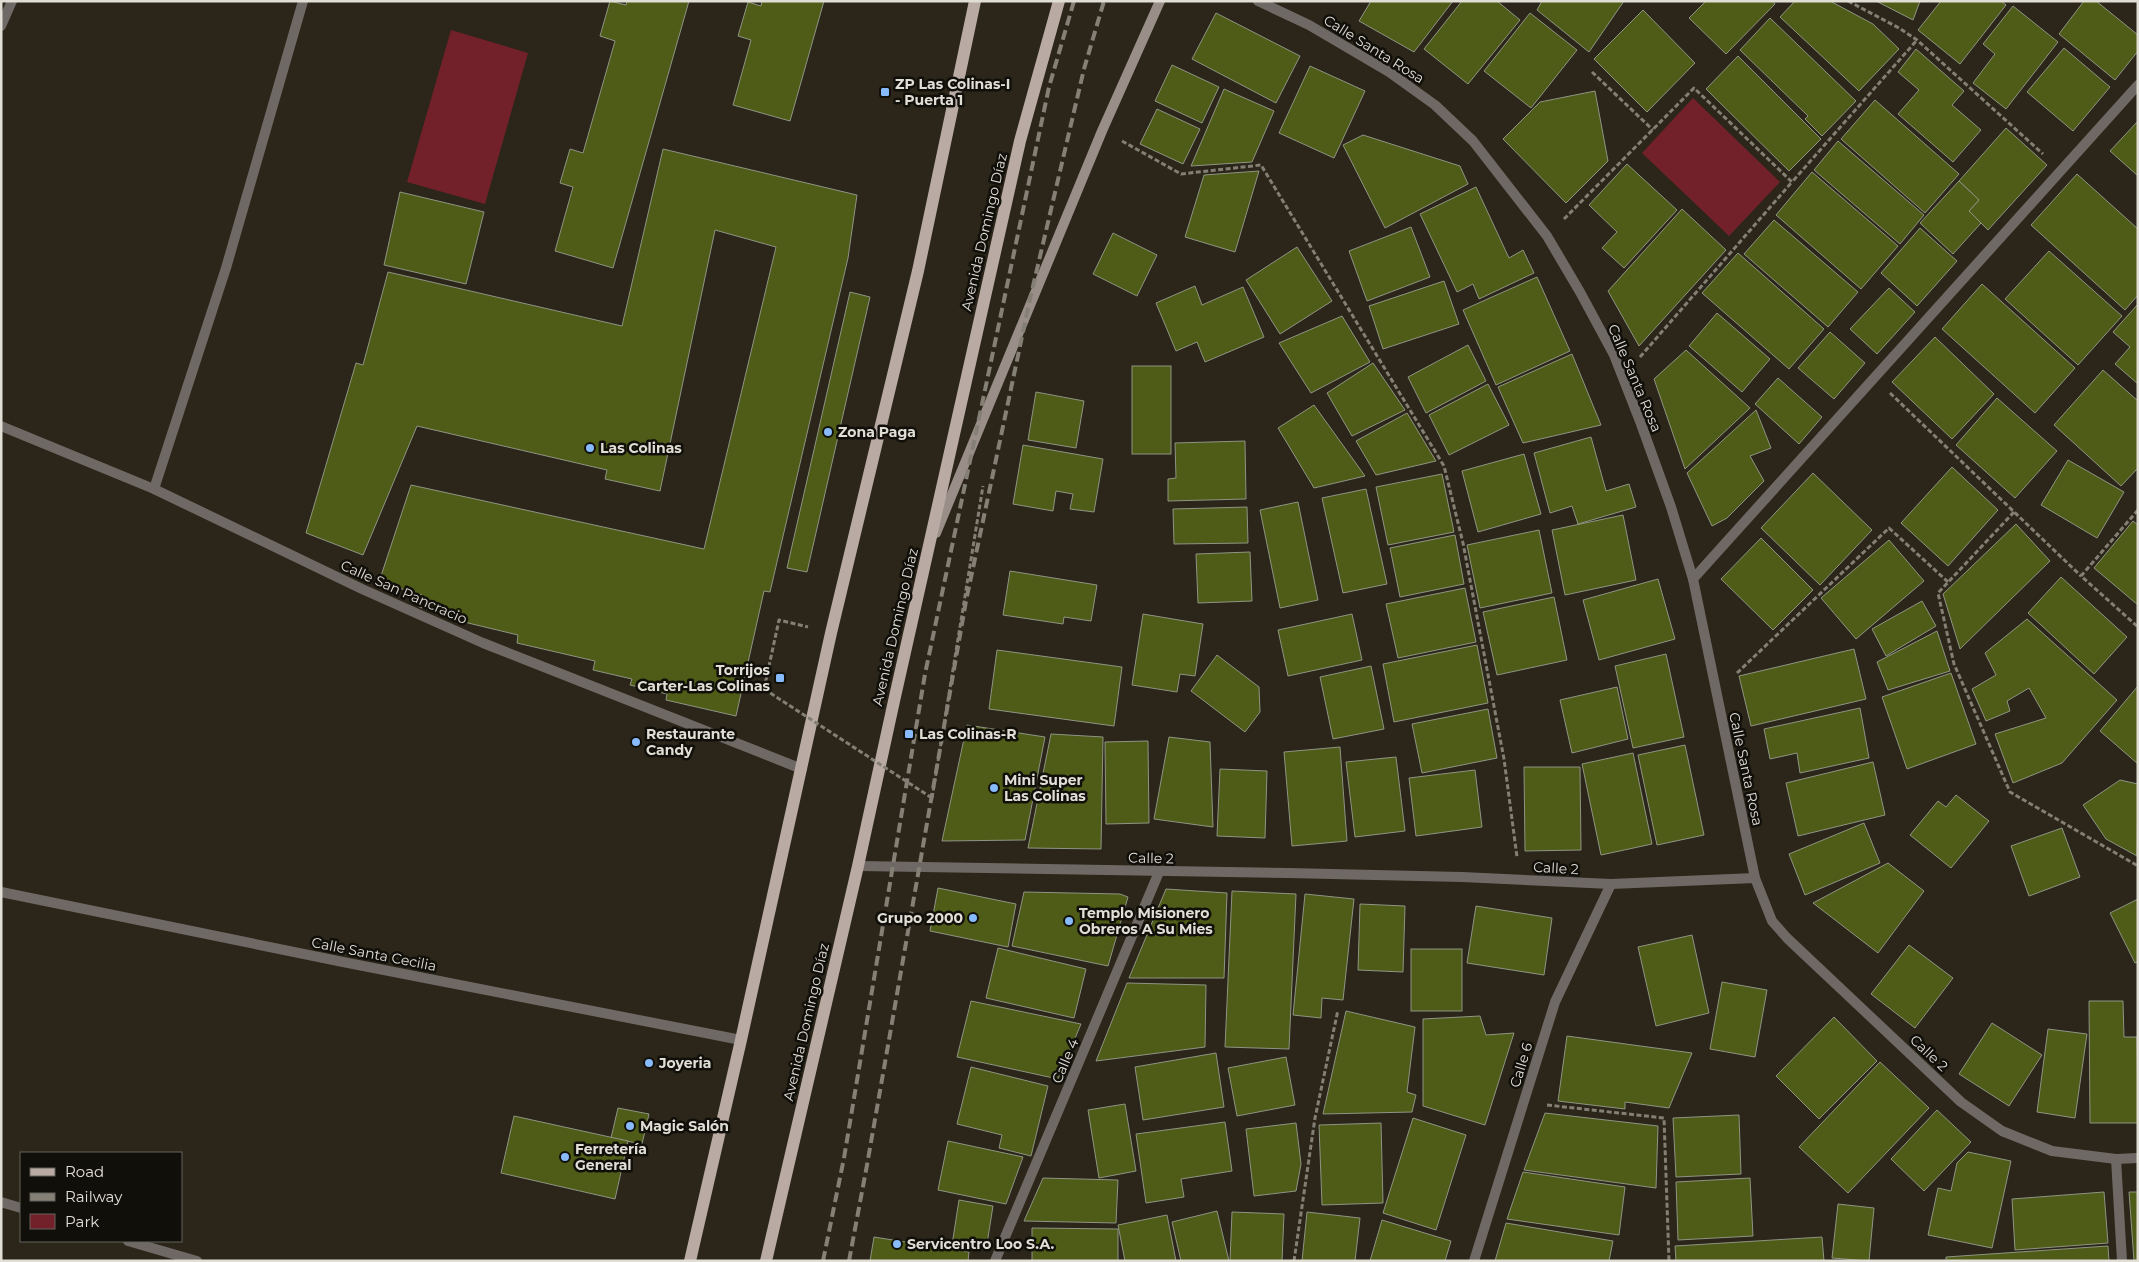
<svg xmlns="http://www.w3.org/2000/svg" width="2139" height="1262" font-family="Montserrat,sans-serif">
<rect width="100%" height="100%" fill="#2b2619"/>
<g fill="#722029">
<polygon points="451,30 528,53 485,204 407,182"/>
<polygon points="1693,98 1780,182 1729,236 1642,153"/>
</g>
<g fill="#4e5c17" stroke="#8f9484">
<polygon points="610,1 626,5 627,1 689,1 613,268 555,251 573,187 560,183 570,149 583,153 615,41 600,36"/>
<polygon points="762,1 824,1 790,121 733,105 751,40 738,36 748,2 761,6"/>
<polygon points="1371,1 1453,1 1414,52 1359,21"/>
<polygon points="1462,1 1497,1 1520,20 1468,84 1424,49"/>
<polygon points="1542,1 1624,1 1589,52 1537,10"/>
<polygon points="1706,1 1773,1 1775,4 1726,54 1689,18"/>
<polygon points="1795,1 1830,1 1873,24 1899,49 1859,91 1780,17"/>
<polygon points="1876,1 1920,1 1913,20"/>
<polygon points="1941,1 2001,1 2006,5 1960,64 1918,30"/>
<polygon points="2084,1 2096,1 2138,35 2138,51 2115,80 2059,34"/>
<polygon points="2013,6 2058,42 2006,109 1973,83 1995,54 1983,44"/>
<polygon points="1643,10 1695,63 1647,112 1594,59"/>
<polygon points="1216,13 1300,56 1276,103 1192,59"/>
<polygon points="1530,13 1577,50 1531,108 1484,71"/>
<polygon points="1770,18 1856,101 1822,136 1805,119 1808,116 1740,50"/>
<polygon points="2064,48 2110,87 2073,131 2027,92"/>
<polygon points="1916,49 1964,91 1952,105 1981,130 1953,162 1898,114 1919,90 1898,72"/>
<polygon points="1738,56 1821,139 1789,171 1706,89"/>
<polygon points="1172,65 1219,87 1202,123 1155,101"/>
<polygon points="1310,66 1365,91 1334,158 1279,133"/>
<polygon points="1224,89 1274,111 1252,162 1191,166"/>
<polygon points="1595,91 1608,161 1566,203 1503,139 1540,102"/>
<polygon points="1875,100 1959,174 1925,213 1841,139"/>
<polygon points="1157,109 1200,129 1183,164 1140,144"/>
<polygon points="2138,121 2138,176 2110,151"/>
<polygon points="2006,128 2047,165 1988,230 1969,211 1979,200 1959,181"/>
<polygon points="1363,135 1460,166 1468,184 1385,228 1343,145"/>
<polygon points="1838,141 1924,215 1900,244 1814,170"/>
<polygon points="663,149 857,195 848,258 770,592 764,591 736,716 666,700 667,694 630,685 632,679 593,670 595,661 517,643 518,635 464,622 464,618 419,607 422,595 379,582 411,485 704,549 776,247 715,230 660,491 605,479 607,470 417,426 363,555 306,533 356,363 363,365 388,272 622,326"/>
<polygon points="1627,164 1677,210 1624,268 1602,248 1617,232 1589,205"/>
<polygon points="1259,171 1235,252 1185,237 1204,175"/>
<polygon points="1812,172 1898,246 1861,289 1776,215"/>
<polygon points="2077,174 2138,229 2138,295 2125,310 2031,225"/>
<polygon points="1959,181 1979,200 1969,211 1981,223 1953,254 1920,223"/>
<polygon points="1476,187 1509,258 1523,250 1534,273 1479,299 1473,284 1457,292 1420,214"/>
<polygon points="400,192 484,212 466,284 384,265"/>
<polygon points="1682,209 1726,250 1639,346 1608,291"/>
<polygon points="1774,220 1858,292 1828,327 1744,254"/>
<polygon points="1411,227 1430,277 1367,301 1349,251"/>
<polygon points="1920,228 1957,261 1917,306 1881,273"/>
<polygon points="1113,233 1157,255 1137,296 1093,274"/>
<polygon points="1297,247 1332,301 1280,334 1246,280"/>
<polygon points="2049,251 2122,316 2078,365 2005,299"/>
<polygon points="1738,253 1824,329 1789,369 1702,293"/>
<polygon points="1537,277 1570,351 1496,385 1463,310"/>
<polygon points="1444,281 1459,324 1383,349 1369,306"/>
<polygon points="1982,284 2075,368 2035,413 1942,329"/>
<polygon points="1195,286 1202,305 1243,287 1264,337 1205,362 1197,342 1176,351 1156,303"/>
<polygon points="1889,288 1915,312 1877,354 1850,329"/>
<polygon points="850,292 870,297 807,572 787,568"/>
<polygon points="2138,304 2138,384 2115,364 2130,347 2113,332"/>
<polygon points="1717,313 1770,359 1742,392 1689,346"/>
<polygon points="1342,316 1370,362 1311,393 1279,343"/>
<polygon points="1830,332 1865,363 1834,399 1798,368"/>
<polygon points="1935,337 1994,394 1952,439 1892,382"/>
<polygon points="1468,345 1486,381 1426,413 1408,377"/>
<polygon points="1686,350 1750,408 1685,469 1654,379"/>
<polygon points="1572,354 1601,425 1523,443 1498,387"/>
<polygon points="1373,363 1405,410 1352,436 1327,393"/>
<rect x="1132" y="366" width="39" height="88"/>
<polygon points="2103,370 2138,401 2138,468 2121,486 2054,425"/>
<polygon points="1778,378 1822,417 1799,444 1755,404"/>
<polygon points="1488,384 1509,425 1449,455 1429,415"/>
<polygon points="1036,392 1084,401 1076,448 1028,440"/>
<polygon points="1997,398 2057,451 2015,498 1956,445"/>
<polygon points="1314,405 1365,476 1314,488 1278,428"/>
<polygon points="1756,410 1771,448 1750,456 1764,481 1727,518 1712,526 1687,473"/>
<polygon points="1407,413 1436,461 1376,475 1356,441"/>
<polygon points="1591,437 1606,491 1629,484 1636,507 1578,524 1572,506 1550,513 1534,453"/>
<polygon points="1245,441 1246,499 1168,501 1168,479 1176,478 1175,443"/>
<polygon points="1023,445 1103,459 1094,512 1070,509 1073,494 1056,491 1053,511 1013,504"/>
<polygon points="1524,454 1541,514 1478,532 1462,471"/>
<polygon points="2068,460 2124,492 2097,538 2041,505"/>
<polygon points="1952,467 1998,510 1948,566 1901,523"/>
<polygon points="1813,473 1872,530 1820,585 1761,528"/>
<polygon points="1442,474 1454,532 1388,545 1376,487"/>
<polygon points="1366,489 1387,584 1343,593 1322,498"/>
<polygon points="1298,502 1318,600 1280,608 1260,510"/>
<polygon points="1247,507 1248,543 1174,544 1173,509"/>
<polygon points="1623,515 1636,580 1565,595 1552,530"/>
<polygon points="2133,521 2138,525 2138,605 2094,568"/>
<polygon points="2016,524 2050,561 1960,649 1943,594"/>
<polygon points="1539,530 1552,593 1480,608 1467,545"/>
<polygon points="1455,535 1464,584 1400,597 1390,548"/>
<polygon points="1761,538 1813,590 1773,630 1721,579"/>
<polygon points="1889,540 1924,581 1856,639 1821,598"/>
<polygon points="1250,552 1252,601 1198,603 1196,554"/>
<polygon points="1010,571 1097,585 1091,621 1064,617 1063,624 1003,615"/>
<polygon points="2061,577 2127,637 2094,674 2028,613"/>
<polygon points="1658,579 1675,639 1599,660 1583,600"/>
<polygon points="1465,588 1476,642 1398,658 1386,604"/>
<polygon points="1554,597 1567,660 1497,675 1483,612"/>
<polygon points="1922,601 1936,626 1886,656 1872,629"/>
<polygon points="1143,614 1203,624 1195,676 1180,674 1177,692 1132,685"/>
<polygon points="1352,614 1362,660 1288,676 1278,630"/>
<polygon points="2027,619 2117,700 2062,763 2013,783 1995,734 2046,718 2029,688 2007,701 2010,711 1986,721 1972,689 1996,675 1985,653"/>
<polygon points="1937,631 1950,671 1888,690 1877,662"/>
<polygon points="1477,645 1488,703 1394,722 1383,664"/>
<polygon points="1854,649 1866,699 1751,726 1739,676"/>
<polygon points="997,650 1122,667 1114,726 989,709"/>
<polygon points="1666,654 1684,737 1633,748 1615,666"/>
<polygon points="1217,655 1259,687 1260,712 1245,732 1191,691"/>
<polygon points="1371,666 1384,729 1333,739 1320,677"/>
<polygon points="1951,673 1976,744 1907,769 1882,697"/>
<polygon points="2138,686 2138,764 2100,731"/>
<polygon points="1617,687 1628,739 1572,753 1560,700"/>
<polygon points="1860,708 1869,758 1800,773 1797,753 1770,759 1764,729"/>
<polygon points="1488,709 1497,758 1422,773 1412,724"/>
<polygon points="967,725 1045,737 1025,840 942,841"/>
<polygon points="1051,734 1103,737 1101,849 1028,848"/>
<polygon points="1169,737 1210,742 1213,827 1154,819"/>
<polygon points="1148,741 1149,823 1106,824 1105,742"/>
<polygon points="1685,745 1704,835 1657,845 1638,755"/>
<polygon points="1340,747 1347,841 1292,846 1284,752"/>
<polygon points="1633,753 1652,844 1601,855 1582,764"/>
<polygon points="1396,757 1405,831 1355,837 1346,762"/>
<polygon points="1873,762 1885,815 1798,836 1786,783"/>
<polygon points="1524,767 1580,767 1581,850 1525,851"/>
<polygon points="1220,769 1267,771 1265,838 1217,836"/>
<polygon points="1475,770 1482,827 1416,836 1409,778"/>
<polygon points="2120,780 2138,784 2137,856 2106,839 2083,805"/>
<polygon points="1956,795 1989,821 1951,868 1910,835 1938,801 1946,807"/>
<polygon points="1864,823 1880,863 1805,895 1789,854"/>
<polygon points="2062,828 2080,877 2029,896 2011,846"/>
<polygon points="1888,863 1924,891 1878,953 1813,903"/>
<polygon points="938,888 1016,904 1008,947 930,931"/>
<polygon points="1166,889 1227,893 1224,978 1129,978"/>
<polygon points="1232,891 1296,894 1289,1049 1225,1047"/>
<polygon points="1024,892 1120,894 1128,897 1108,966 1012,946"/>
<polygon points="1305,894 1354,899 1343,1000 1322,998 1321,1018 1293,1015"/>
<polygon points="2138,899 2138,962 2135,963 2110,913"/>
<polygon points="1360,904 1405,906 1403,972 1358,970"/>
<polygon points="1476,906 1552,918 1544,975 1467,963"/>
<polygon points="1692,935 1709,1013 1656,1026 1638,947"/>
<polygon points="1909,945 1953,978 1915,1028 1871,994"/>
<polygon points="998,948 1086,969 1074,1018 986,998"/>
<rect x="1411" y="949" width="51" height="62"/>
<polygon points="1722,982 1767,990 1755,1057 1710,1049"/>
<polygon points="1127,983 1206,985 1205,1047 1096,1061"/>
<polygon points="971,1001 1081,1024 1058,1079 957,1057"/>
<polygon points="2089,1001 2123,1001 2124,1037 2137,1037 2138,1123 2090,1123"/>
<polygon points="1346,1011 1415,1027 1407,1092 1416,1095 1412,1112 1323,1114"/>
<polygon points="1480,1016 1486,1035 1514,1033 1485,1125 1423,1106 1423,1019"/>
<polygon points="1834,1017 1877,1061 1819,1119 1776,1076"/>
<polygon points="1992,1023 2042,1055 2009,1106 1959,1074"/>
<polygon points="2048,1029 2087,1034 2075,1118 2037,1112"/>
<polygon points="1567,1036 1692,1053 1669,1108 1625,1102 1625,1109 1558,1101"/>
<polygon points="1216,1053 1224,1107 1143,1120 1135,1067"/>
<polygon points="1286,1057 1295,1105 1237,1116 1228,1068"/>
<polygon points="1880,1062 1929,1108 1848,1193 1799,1147"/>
<polygon points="971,1067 1048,1086 1031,1156 999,1148 1002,1135 957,1124"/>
<polygon points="1125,1104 1136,1171 1099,1178 1088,1110"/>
<polygon points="618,1108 649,1114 642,1144 611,1138"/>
<polygon points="1937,1110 1971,1142 1924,1191 1891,1159"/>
<polygon points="1545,1113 1658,1126 1656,1188 1524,1170"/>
<polygon points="1739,1115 1741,1174 1676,1177 1673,1118"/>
<polygon points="514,1116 628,1141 615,1199 501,1173"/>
<polygon points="1413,1118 1466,1135 1436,1230 1383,1213"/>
<polygon points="1225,1122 1232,1171 1181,1179 1184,1197 1146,1203 1136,1134"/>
<polygon points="1296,1123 1301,1164 1296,1191 1254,1196 1246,1129"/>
<polygon points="1381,1123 1383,1203 1322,1205 1319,1125"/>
<polygon points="948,1141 1023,1157 1006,1204 938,1190"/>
<polygon points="1968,1152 2011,1161 1992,1248 1928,1235 1938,1188 1951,1191 1957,1163"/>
<polygon points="1523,1172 1625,1187 1619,1235 1507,1219"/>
<polygon points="1043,1178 1118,1180 1116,1223 1024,1221"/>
<polygon points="1750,1178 1753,1236 1678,1240 1676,1182"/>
<polygon points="2104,1192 2108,1243 2015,1250 2012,1199"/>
<polygon points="2129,1192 2138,1192 2138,1261 2134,1261"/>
<polygon points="959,1200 993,1206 986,1250 952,1245"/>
<polygon points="1838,1204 1874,1208 1869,1261 1832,1258"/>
<polygon points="1217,1211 1229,1261 1181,1261 1172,1222"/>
<polygon points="1232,1212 1284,1214 1282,1261 1230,1261"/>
<polygon points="1307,1212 1360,1218 1355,1261 1302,1261"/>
<polygon points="1167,1215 1176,1261 1125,1261 1118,1225"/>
<polygon points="1382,1220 1451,1241 1445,1261 1370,1261"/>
<polygon points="1506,1223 1613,1241 1609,1261 1495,1261"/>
<polygon points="1032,1228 1118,1229 1118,1261 1032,1261"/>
<polygon points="874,1237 969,1252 968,1261 870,1261"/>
<polygon points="1822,1237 1824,1261 1676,1261 1675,1246"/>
<polygon points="2108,1246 2109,1261 1946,1261 1946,1257"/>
</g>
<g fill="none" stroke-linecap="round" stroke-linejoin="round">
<g stroke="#837f74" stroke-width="3" stroke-dasharray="5 2.5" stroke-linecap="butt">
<polyline points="1848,1 1899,28 1917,40 2043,154"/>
<polyline points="1592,72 1653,130"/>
<polyline points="1122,141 1181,174 1261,165 1444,466 1463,543 1504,759 1517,857"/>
<polyline points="1564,219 1694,88 1792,182 1917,40"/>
<polyline points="1640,357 1792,182"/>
<polyline points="1890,393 2081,576"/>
<polyline points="2138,510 2081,576 2138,627"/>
<polyline points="2014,512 1938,593 1954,664 2010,792 2138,866"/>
<polyline points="1737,673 1889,528 1948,582"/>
<polyline points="764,689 779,620 808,627"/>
<polyline points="932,798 983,486"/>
<polyline points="1547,1105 1664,1118 1669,1261"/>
<polyline points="1294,1261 1315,1118 1338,1010"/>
</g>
<g stroke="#6f6965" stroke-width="10">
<polyline points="1258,1 1309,25 1389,72 1435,105 1473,141 1547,236 1580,292 1614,355 1641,424 1671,507 1693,579 1755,878"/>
<polyline points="1,26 12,1"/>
<polyline points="1,426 154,489 362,589 483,643 802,769"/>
<polyline points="154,489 226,268 303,1"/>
<polyline points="1693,579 2138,85"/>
<polyline points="858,866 1288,873 1462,877 1611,884 1755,878 1772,921 1787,938 1961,1102 2002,1131 2052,1151 2116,1159 2138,1158"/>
<polyline points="1,892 343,962 741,1040"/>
<polyline points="2116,1159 2122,1261"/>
<polyline points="1,1202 21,1208"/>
<polyline points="128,1241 197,1261"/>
<polyline points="995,1261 1159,872"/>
<polyline points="1474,1261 1555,1002 1611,884"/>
</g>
<polyline stroke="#998e88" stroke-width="10" points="936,533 1102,131 1160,1"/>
<g stroke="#b9aba3" stroke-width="12">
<polyline points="690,1261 741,1040 831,633 918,271 975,1"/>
<polyline points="766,1261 858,866 894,701 1020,141 1059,1"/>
</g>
<g stroke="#848076" stroke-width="4" stroke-dasharray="10 5" stroke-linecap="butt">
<polyline points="823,1261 844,1158 925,674 1049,87 1074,1"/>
<polyline points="849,1261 867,1165 966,601 1030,299 1084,69 1104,1"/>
</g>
<polyline stroke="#837f74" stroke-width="3" stroke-dasharray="5 2.5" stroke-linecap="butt" points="764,689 932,798"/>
</g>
<g fill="#87bbfb" stroke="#110f0a" stroke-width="2">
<rect x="880" y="87" width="10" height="10" rx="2.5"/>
<circle cx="828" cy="432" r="5"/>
<circle cx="590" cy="448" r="5"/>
<rect x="775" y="673" width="10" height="10" rx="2.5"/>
<rect x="904" y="729" width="10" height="10" rx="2.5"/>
<circle cx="636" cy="742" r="5"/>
<circle cx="994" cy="788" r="5"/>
<circle cx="973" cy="918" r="5"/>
<circle cx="1069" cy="921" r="5"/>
<circle cx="649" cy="1063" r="5"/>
<circle cx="630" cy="1126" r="5"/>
<circle cx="565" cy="1157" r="5"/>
<circle cx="897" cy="1244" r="5"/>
</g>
<g text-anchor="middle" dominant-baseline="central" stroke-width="5" stroke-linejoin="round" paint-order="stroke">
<g font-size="14" fill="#e1ded6" stroke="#110f0a">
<text transform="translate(1374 49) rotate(32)">Calle Santa Rosa</text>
<text transform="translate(984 232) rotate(-77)">Avenida Domingo Díaz</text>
<text transform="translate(1635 378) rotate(67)">Calle Santa Rosa</text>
<text transform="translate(404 592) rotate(24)">Calle San Pancracio</text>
<text transform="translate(895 627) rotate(-77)">Avenida Domingo Díaz</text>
<text transform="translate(1746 769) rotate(78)">Calle Santa Rosa</text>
<text transform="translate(1151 858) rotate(1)">Calle 2</text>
<text transform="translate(1556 868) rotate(3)">Calle 2</text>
<text transform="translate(374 954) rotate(11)">Calle Santa Cecilia</text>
<text transform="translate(806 1022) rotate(-77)">Avenida Domingo Díaz</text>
<text transform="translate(1929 1053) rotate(43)">Calle 2</text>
<text transform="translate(1065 1061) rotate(-67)">Calle 4</text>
<text transform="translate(1521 1065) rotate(-73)">Calle 6</text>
</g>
<g font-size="14" font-weight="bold" fill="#e1ded6" stroke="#110f0a" text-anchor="start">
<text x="895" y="84">ZP Las Colinas-I<tspan x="895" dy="16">- Puerta 1</tspan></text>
<text x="838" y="432">Zona Paga</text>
<text x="600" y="448">Las Colinas</text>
<text x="770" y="670" text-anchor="end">Torrijos<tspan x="770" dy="16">Carter-Las Colinas</tspan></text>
<text x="646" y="734">Restaurante<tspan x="646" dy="16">Candy</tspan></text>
<text x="919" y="734">Las Colinas-R</text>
<text x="1004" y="780">Mini Super<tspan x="1004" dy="16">Las Colinas</tspan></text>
<text x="1079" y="913">Templo Misionero<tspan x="1079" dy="16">Obreros A Su Mies</tspan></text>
<text x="963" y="918" text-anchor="end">Grupo 2000</text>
<text x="659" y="1063">Joyeria</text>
<text x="640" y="1126">Magic Salón</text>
<text x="575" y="1149">Ferretería<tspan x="575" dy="16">General</tspan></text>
<text x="907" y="1244">Servicentro Loo S.A.</text>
</g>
</g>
<rect width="2139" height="1262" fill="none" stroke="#e1ded6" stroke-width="5"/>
<rect x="20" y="1152" width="162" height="90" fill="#110f0a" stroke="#64625c"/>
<rect x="30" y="1168" width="25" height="8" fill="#b9aba3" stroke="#64625c"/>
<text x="65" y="1177" font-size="15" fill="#e1ded6">Road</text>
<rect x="30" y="1193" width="25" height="8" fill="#848076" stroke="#64625c"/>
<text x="65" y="1202" font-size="15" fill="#e1ded6">Railway</text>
<rect x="30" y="1214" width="25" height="15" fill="#722029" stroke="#64625c"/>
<text x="65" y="1227" font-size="15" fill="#e1ded6">Park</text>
</svg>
